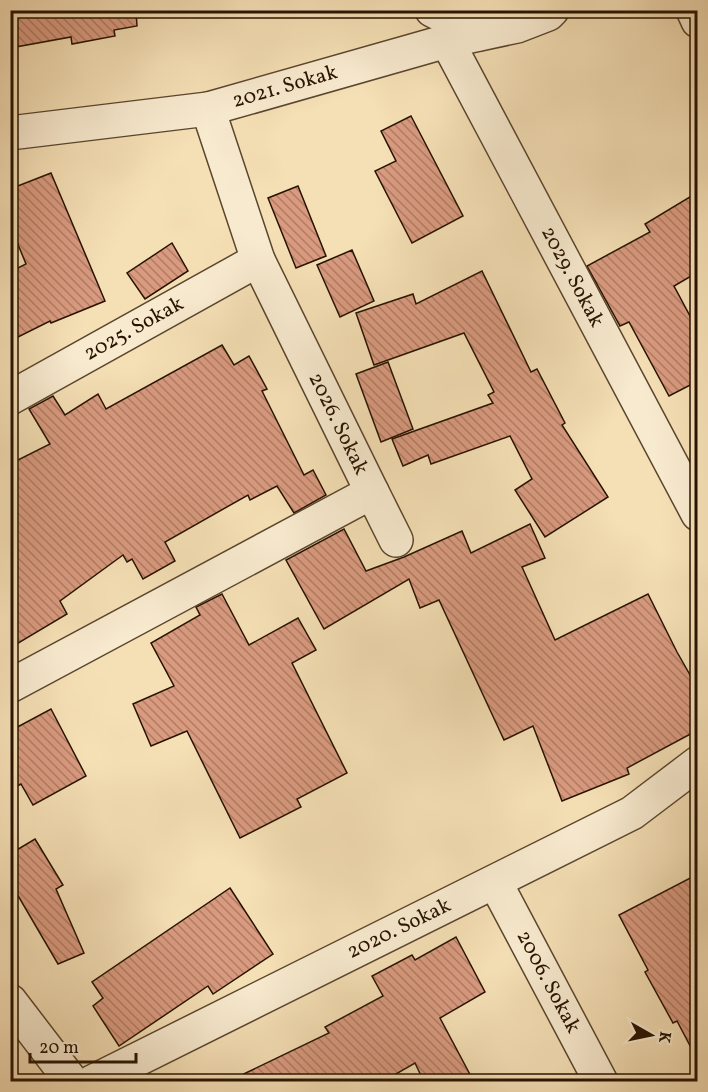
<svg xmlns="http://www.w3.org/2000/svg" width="708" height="1092" font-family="Vollkorn,serif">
<defs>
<pattern id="building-back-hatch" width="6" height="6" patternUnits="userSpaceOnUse" patternTransform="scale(1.5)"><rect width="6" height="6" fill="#d99a7f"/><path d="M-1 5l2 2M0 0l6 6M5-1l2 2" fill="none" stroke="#b07c66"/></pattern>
</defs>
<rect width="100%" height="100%" fill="#f5dfb5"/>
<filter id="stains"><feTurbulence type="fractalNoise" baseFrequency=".00333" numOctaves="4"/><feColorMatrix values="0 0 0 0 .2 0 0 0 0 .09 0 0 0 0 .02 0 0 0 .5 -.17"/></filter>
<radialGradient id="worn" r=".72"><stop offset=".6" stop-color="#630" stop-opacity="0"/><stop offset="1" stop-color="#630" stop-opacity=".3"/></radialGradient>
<g fill="url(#building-back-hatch)" stroke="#271301" stroke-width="1.5">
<polygon points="10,10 136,10 137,26 114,30 115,36 72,44 71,37 10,48"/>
<polygon points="411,116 463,216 412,243 375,171 396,161 381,131"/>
<polygon points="51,173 105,301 51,323 50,321 10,341 10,272 26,264 10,225 10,189"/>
<polygon points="298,186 326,256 296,268 268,198"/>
<polygon points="698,192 698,272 674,286 698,331 698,381 669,396 629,322 620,326 587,266 650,232 645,224"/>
<polygon points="172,243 188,271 145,299 127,273"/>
<polygon points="352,250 374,301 340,317 317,265"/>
<polygon points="482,271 531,372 537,369 565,423 562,425 608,497 545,537 515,490 532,479 510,436 431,464 428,455 403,466 392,439 493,403 488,395 494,392 464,333 374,365 356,313 413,294 416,304"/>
<polygon points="222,345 234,365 249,356 267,389 262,391 304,475 313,470 326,495 294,513 277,486 250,500 248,495 165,542 175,561 143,579 132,559 127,562 123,555 60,601 67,614 10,648 10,464 50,444 29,409 53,396 65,415 98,394 106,409"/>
<polygon points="388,362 413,429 381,442 356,374"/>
<polygon points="530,524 545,558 522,567 555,640 648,594 677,652 698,689 698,730 627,768 629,774 562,801 533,726 504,740 439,600 420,608 409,579 324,629 286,560 344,529 366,571 404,557 462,531 471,553"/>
<polygon points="222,594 249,645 298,618 316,650 292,663 347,773 297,799 301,807 240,838 187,731 151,746 133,704 174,686 151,643 200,615 196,607"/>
<polygon points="51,709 86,776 33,805 21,784 10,790 10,731"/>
<polygon points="35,839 63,885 56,889 84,953 58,964 10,882 10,854"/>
<polygon points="698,874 698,1061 677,1021 673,1023 645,972 648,970 619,915"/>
<polygon points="230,888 273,954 213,994 208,986 119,1046 93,1006 103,998 92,982"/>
<polygon points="456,937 485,992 440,1018 474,1082 424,1082 415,1063 382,1082 227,1082 329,1033 325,1027 383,996 372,976 412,955 415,960"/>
</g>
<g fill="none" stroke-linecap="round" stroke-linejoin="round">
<g stroke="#5a462e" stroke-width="36">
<g id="street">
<polyline points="432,10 479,34"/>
<polyline points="693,10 698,21"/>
<polyline points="447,41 698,514"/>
<polyline points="10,133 208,109 447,41 517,26 548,14 552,10"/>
<polyline points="10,398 258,260"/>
<polyline points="372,492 396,540"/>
<polyline points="10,686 372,492 258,260 208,109"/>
<polyline points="495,882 601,1082"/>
<polyline points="10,1001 72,1082"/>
<polyline points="92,1082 632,813 698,763"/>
</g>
</g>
<use href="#street" stroke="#f8eacf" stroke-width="33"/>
</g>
<g text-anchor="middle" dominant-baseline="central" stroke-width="5" stroke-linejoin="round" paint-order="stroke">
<g font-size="21" fill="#271301" stroke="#f8eacf">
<text transform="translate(285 87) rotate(-16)">2021. Sokak</text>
<text transform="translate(572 277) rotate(62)">2029. Sokak</text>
<text transform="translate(134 329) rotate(-29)">2025. Sokak</text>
<text transform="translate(338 424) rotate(64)">2026. Sokak</text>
<text transform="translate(399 929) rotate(-26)">2020. Sokak</text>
<text transform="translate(548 982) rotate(62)">2006. Sokak</text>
</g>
</g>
<rect width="708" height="1092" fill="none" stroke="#f5dfb5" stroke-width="36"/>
<rect x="12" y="12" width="684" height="1068" fill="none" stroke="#271301" stroke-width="3"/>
<rect x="18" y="18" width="672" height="1056" fill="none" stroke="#271301" stroke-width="1.5"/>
<g transform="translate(651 1035) rotate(99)" stroke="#f8eacf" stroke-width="4.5" paint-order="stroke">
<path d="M0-4.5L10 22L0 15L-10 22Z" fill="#271301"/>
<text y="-9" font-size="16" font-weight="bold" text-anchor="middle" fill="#271301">K</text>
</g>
<path d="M30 1053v9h106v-9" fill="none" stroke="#271301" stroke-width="3"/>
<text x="39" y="1053" font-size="18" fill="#271301" stroke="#f8eacf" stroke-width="4.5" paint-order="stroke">20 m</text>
<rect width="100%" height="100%" filter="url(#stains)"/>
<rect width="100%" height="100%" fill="url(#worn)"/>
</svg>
